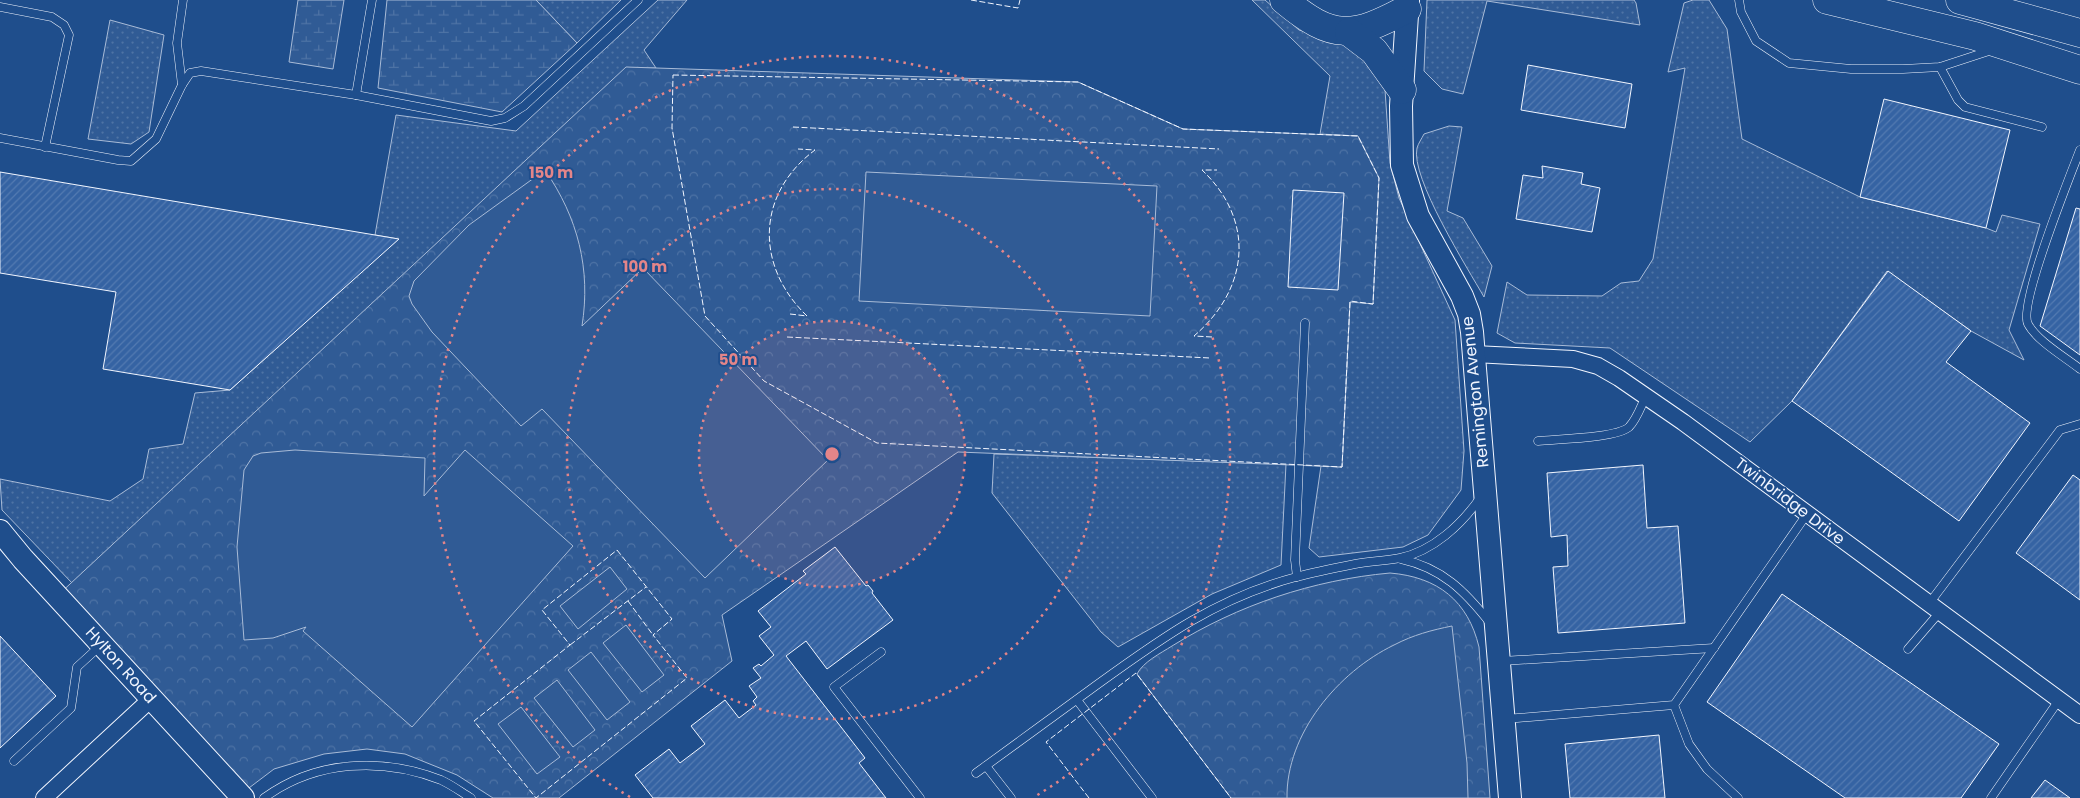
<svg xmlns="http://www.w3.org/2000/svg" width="2080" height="798" font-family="Poppins,sans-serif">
<defs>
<pattern id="grass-dots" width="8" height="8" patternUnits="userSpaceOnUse" patternTransform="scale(1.25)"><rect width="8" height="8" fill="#305b95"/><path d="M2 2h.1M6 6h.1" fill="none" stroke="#4e73a5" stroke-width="1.8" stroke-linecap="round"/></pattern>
<pattern id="forest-crowns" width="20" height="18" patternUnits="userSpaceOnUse" patternTransform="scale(1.25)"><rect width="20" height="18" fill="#305b95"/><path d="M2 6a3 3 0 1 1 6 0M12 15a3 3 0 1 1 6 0" fill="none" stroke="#4e73a5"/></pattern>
<pattern id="wetland-marsh" width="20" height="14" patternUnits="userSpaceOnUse" patternTransform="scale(1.25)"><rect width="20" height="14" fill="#305b95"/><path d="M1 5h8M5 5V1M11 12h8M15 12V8" fill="none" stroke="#4e73a5"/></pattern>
<pattern id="building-hatch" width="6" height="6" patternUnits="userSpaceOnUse" patternTransform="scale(1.25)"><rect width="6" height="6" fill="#3563a3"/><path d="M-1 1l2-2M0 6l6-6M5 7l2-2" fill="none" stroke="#537ab1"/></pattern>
</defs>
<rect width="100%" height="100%" fill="#1f4e8c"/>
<g fill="url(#grass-dots)" stroke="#a8bbd7">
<polygon points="536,0 621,0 577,43"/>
<polygon points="658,0 687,0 644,50 656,68 626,68 72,583 2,510 0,479 110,501 143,479 149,449 183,444 195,393 230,390 398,239 375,235 396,115 516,131"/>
<polygon points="1252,0 1265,0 1299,30 1349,46 1369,61 1385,90 1390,163 1399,198 1455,320 1464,451 1461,490 1428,535 1403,547 1319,557 1309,548 1321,466 1342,467 1350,301 1373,304 1358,136 1320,134 1330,76"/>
<polygon points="1427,0 1634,0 1636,3 1640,25 1487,1 1463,94 1442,89 1424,71"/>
<polygon points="1693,0 1709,0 1727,29 1742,139 1860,197 1986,228 1996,232 2002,215 2040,224 2009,330 2024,360 1971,331 1887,271 1792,401 1750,442 1610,348 1515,343 1497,333 1507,282 1527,295 1602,296 1621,283 1639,281 1653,259 1685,68 1668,72 1684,3"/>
<polygon points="110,20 164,35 149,132 131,144 88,139"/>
<path d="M1449,126L1462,127L1447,211L1463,218L1492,266L1484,297C1468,269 1410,177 1417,148C1418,144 1422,138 1424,134Z"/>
<polygon points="994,454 1286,464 1281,565 1212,594 1118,647 1101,632 992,493"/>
</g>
<g fill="url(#forest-crowns)" stroke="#a8bbd7">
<polygon points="626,67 1078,82 1183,129 1358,136 1379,178 1373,304 1350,302 1342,467 958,452 722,615 732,661 559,798 493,798 457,775 405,754 367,749 324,754 274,769 245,791 56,597"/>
<path d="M1390,573C1438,577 1468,601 1479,647L1490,798H1231L1137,674C1143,662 1161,653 1172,646C1238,605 1313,580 1390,573Z"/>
</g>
<g fill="url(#wetland-marsh)" stroke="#a8bbd7">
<polygon points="298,0 344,0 333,69 289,62"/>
<polygon points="387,0 536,0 577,43 502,112 378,88"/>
</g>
<g fill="#305b95" stroke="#a8bbd7">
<path d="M545,170C578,218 591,269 582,326L643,268L828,460L705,578L542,409L521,426L432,332L412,304L409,296L414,281L469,225Z"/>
<polygon points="866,172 1157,186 1150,316 859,301"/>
<polygon points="295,450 425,458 424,496 465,450 573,546 412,727 303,631 306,627 273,638 244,640 237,547 244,470 253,456 261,453"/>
<polygon points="610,567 627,589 578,629 560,606"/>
<polygon points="626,625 664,675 642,692 603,643"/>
<path d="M1452,626L1467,763L1468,798H1287C1286,734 1338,672 1394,645C1413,635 1432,630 1452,626Z"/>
<polygon points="591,652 630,702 607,720 568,670"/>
<polygon points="557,680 595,730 573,747 534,698"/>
<polygon points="521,707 560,757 537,774 498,724"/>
</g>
<g fill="url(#building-hatch)" stroke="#f2f6ff">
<polygon points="1528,65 1632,84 1625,128 1521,110"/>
<polygon points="1884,99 2010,130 1986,228 1860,197"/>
<polygon points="1542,166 1583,173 1581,184 1600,188 1592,232 1516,219 1523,175 1543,178"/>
<polygon points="0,172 375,235 399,239 230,390 103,369 116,292 0,273"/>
<polygon points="1293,190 1344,193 1338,290 1288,287"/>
<polygon points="2076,208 2080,209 2080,355 2040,326"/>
<polygon points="1888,271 1971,331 1946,362 2030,423 1959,521 1792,401"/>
<polygon points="1643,465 1647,528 1678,526 1685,623 1558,633 1553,567 1568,566 1567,535 1551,537 1547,473"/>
<polygon points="2073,475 2080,480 2080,600 2016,553"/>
<polygon points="835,547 866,586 868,585 873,591 872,593 893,620 827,669 806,641 786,656 865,758 859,763 886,798 653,798 635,775 669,749 680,763 705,744 691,726 725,700 739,718 756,705 753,701 757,697 749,686 761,678 753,668 759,664 761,666 774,655 759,636 771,627 758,611 806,574 803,571"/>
<polygon points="1782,594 1999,744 1961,798 1845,798 1707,702"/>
<polygon points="0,636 56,696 0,748"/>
<polygon points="1659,735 1665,798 1570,798 1565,744"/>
<polygon points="2045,780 2070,798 2031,798"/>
</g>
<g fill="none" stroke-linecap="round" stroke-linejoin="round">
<g stroke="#f2f6ff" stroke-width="9">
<g id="lane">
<polyline points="1739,0 1741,12 1756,41 1789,63 1851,69 1903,69 1940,67 1992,50"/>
<polyline points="0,7 52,17 64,25 69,35 45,147"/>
<polyline points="1940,67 1958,100 1965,107 2042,127"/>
<polyline points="182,85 177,43 183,0"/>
<polyline points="356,95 372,0"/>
<polyline points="0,138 118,160 131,161 156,139 182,85 190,73 201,71 356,95 491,121 505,118 524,106 638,0"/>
<path d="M2080,150C2070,176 2018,305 2028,324C2037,341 2065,357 2080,369"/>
<path d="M1538,441C1557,439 1617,438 1629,427C1637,419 1641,406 1646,396"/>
<path d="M1401,559C1442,568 1465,591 1490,623"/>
<polyline points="1297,577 1295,560 1305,323"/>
<polyline points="1928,605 2060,430 2080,424"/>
<polyline points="1908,649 1939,613"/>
<polyline points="881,652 834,687 920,798"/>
<polyline points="1502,661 1714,648"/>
<polyline points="1077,700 1152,798"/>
<polyline points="1674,705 1689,744 1707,769 1738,798"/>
<polyline points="1506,719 1674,705 1807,514"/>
<polyline points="14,761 71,708 77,667 100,646"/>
<polyline points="986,766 1011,798"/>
<path d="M976,773C1017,743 1057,714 1098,684C1163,637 1217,598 1296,577C1315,572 1335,568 1355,564C1370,561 1385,561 1400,558C1433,551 1461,525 1480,498"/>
<path d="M264,798C316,760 382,757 441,780C452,785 461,792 471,798"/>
<polyline points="1991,798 2059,700"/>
</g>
</g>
<g stroke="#f2f6ff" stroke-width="18">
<g id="street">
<polyline points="1474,354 1573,359 1598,366 1619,378 1683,422 2080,715"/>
<polyline points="44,798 151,699"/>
</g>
</g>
<g stroke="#f2f6ff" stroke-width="24">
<g id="secondary">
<polyline points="1408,0 1401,106 1402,165 1418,216 1462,296 1469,314 1472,332 1510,798"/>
<polyline points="0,531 23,559 243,798"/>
</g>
</g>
<g stroke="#f2f6ff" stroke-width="29">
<g id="highway">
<path d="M1284,0C1333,41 1353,38 1407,9"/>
<polyline points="1827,0 1975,36 2080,70"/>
<polyline points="1960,0 2080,33"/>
<polyline points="1349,32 1374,51 1402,90"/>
</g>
</g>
<use href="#lane" stroke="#1f4e8c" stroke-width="8"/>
<use href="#street" stroke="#1f4e8c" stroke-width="16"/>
<use href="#secondary" stroke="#1f4e8c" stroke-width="22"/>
<use href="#highway" stroke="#1f4e8c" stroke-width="28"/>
<g stroke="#f2f6ff" stroke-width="1" stroke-dasharray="6 2.5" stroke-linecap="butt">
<polyline points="971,0 1018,8 1020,0"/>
<polygon points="673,75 1078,82 1183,129 1358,136 1379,178 1373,304 1350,301 1342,467 877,443 764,381 705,316 672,128"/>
<polyline points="793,127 1219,149"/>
<path d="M790,314L807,316C755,266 756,194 815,150L798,149"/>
<polyline points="787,337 1210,358"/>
<path d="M1212,337L1194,336C1249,289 1256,221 1202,170H1217"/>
<polygon points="617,550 672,619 653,635 687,678 536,798 474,721 570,645 542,610"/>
<polyline points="628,601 653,635"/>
<polyline points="570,645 646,587"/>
<polyline points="1089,798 1046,742 1136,673 1231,798"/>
</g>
</g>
<circle cx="832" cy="454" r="133" fill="#e38589" fill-opacity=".12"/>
<g fill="none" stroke="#e38589" stroke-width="2.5" stroke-dasharray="2.5 5">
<circle cx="832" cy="454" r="133"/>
<circle cx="832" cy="454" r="265"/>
<path d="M630 797A398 398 0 1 1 1034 797"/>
</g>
<g text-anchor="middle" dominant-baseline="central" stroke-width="4" stroke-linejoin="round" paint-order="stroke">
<g font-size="16" fill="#f2f6ff" stroke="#1f4e8c">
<text transform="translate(1475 392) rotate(-96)">Remington Avenue</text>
<text transform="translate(1790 501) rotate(37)">Twinbridge Drive</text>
<text transform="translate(121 665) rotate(48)">Hylton Road</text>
</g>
</g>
<circle cx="832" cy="454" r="8" fill="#e38589" stroke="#1f4e8c" stroke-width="2.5"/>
<g font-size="15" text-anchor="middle" font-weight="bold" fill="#e38589" stroke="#1f4e8c" stroke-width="4" stroke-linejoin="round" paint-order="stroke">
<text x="551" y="178">150 m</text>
<text x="645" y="272">100 m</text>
<text x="738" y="365">50 m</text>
</g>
</svg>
